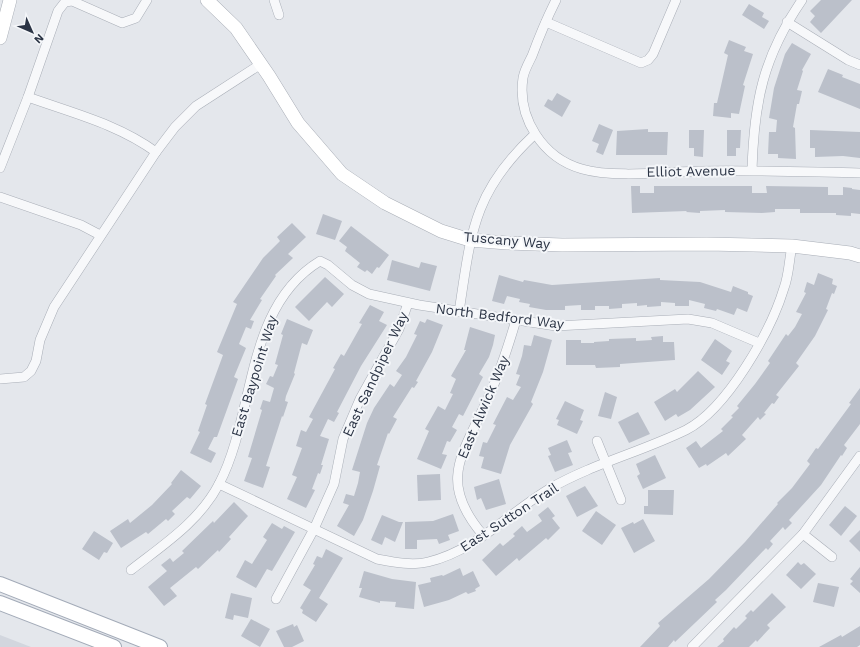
<svg xmlns="http://www.w3.org/2000/svg" width="860" height="647" font-family="'Work Sans',sans-serif">
<rect width="100%" height="100%" fill="#e4e7ec"/>
<polygon fill="#d2d6de" points="0,635 31,647 0,647"/>
<g fill="#bbc0ca">
<polygon points="821,0 852,0 821,33 810,22 815,16 810,11"/>
<polygon points="749,4 764,13 762,17 769,21 764,29 742,15"/>
<polygon points="729,40 746,47 744,51 753,54 743,85 745,86 739,114 731,113 731,118 713,116 714,103 717,103 728,55 724,53"/>
<polygon points="792,43 811,54 802,70 803,71 797,90 802,91 799,104 797,104 793,127 795,128 796,159 778,158 778,154 768,154 769,132 776,132 777,120 769,118 774,88 785,54"/>
<polygon points="828,69 843,75 842,77 860,84 860,109 818,92"/>
<polygon points="557,93 571,101 562,117 544,106 548,99 552,101"/>
<polygon points="599,124 613,130 603,155 596,152 599,144 592,141"/>
<polygon points="648,129 648,132 668,132 667,155 616,155 617,131"/>
<polygon points="689,130 704,130 703,157 694,156 694,148 689,148"/>
<polygon points="727,130 741,130 740,148 736,148 736,156 727,156"/>
<polygon points="810,130 860,132 860,158 843,156 815,157 815,148 810,148"/>
<polygon points="631,186 640,186 640,193 654,193 654,186 752,186 752,193 767,193 766,186 828,187 828,195 843,195 843,187 852,188 852,189 860,190 860,214 851,213 851,216 836,215 836,213 800,213 800,209 775,209 775,212 762,213 725,212 725,210 700,211 700,213 686,212 687,211 632,213"/>
<polygon points="323,214 342,221 335,240 316,234"/>
<polygon points="292,223 306,237 288,254 293,258 275,275 276,276 260,299 262,300 250,320 254,321 251,329 246,327 239,344 246,348 234,377 238,379 217,437 214,437 208,449 216,453 211,463 190,453 200,432 198,431 207,405 205,404 223,355 217,352 237,304 233,302 263,258 280,241 277,237"/>
<polygon points="351,226 389,255 379,268 377,267 372,274 367,270 365,272 357,267 360,263 345,251 347,247 339,241"/>
<polygon points="392,260 419,268 421,262 437,266 430,291 387,280"/>
<polygon points="818,273 833,279 832,284 837,286 834,294 832,293 826,309 828,310 815,336 796,363 799,366 776,395 779,397 774,404 772,403 764,413 766,414 760,420 758,417 742,435 746,439 728,456 726,453 707,466 706,464 699,468 686,448 696,441 701,448 723,431 721,429 733,417 731,416 739,408 737,406 755,384 770,363 768,361 786,334 788,336 795,327 802,314 796,312 806,293 804,292 807,282 814,285"/>
<polygon points="499,275 523,282 524,280 552,285 660,278 660,280 700,282 731,292 733,286 748,292 748,294 753,296 747,312 737,308 734,315 717,309 716,311 704,308 705,304 689,300 689,306 675,306 675,303 661,302 661,306 647,307 647,305 637,306 637,303 622,304 622,308 609,309 609,306 595,306 595,310 581,310 581,305 565,306 565,310 546,310 529,307 530,304 519,302 520,299 507,296 504,304 492,301"/>
<polygon points="325,277 344,294 332,307 327,302 309,321 295,307"/>
<polygon points="370,305 384,312 379,321 387,325 361,366 337,412 339,413 334,422 328,419 320,436 329,439 321,465 323,465 320,474 318,473 312,489 315,490 306,508 287,499 297,477 292,475 302,448 296,446 301,430 306,432 313,419 309,417 335,369 333,368 341,354 344,356 362,324 359,323"/>
<polygon points="287,319 313,330 307,345 302,343 294,373 295,374 286,396 285,401 288,402 283,417 282,416 266,466 270,467 263,488 244,481 252,458 248,457 262,410 260,409 263,400 270,402 274,388 266,384 270,376 273,377 278,365 275,364 283,335 281,334"/>
<polygon points="427,319 443,325 432,352 416,381 418,382 414,388 412,387 393,417 397,419 389,434 388,433 377,465 380,466 373,491 363,520 354,536 337,526 349,505 343,503 346,494 354,496 358,483 360,472 352,470 367,423 374,408 390,384 394,387 402,375 396,371 406,357 417,335 414,334 420,321 425,323"/>
<polygon points="470,327 495,335 493,345 489,357 479,374 483,377 463,416 459,414 452,427 457,430 450,442 447,441 442,454 447,455 441,469 417,459 429,431 425,429 438,406 445,410 453,394 450,393 456,379 451,376 466,350 464,350"/>
<polygon points="534,335 552,340 543,372 531,402 533,404 510,445 501,474 481,468 484,457 479,456 483,442 487,443 496,425 493,424 507,397 513,400 521,387 516,385 520,375 516,374 522,356 524,345 531,346"/>
<polygon points="663,336 663,342 674,342 675,360 620,364 620,367 596,368 595,365 566,365 566,340 581,340 581,343 594,343 594,342 609,341 609,339 636,338 636,341 652,340 651,337"/>
<polygon points="715,339 732,351 726,361 730,363 722,375 701,360"/>
<polygon points="698,371 715,387 690,410 678,417 676,414 665,421 654,402 675,389 677,392"/>
<polygon points="860,388 860,424 844,445 847,448 842,456 841,455 821,485 789,520 792,523 785,530 783,527 770,541 773,544 768,550 766,548 726,590 715,600 717,602 675,642 674,640 668,647 640,647 660,626 658,623 709,579 745,542 778,504 777,503 792,488 810,464 807,461 816,448 818,449 851,404 849,403"/>
<polygon points="605,392 617,397 611,419 598,416"/>
<polygon points="565,401 584,410 580,420 583,421 577,434 557,425 559,420 556,419"/>
<polygon points="638,412 650,434 629,443 618,422"/>
<polygon points="567,440 572,452 568,453 573,465 555,472 548,456 551,455 548,448"/>
<polygon points="655,455 666,478 643,489 637,476 640,474 636,464"/>
<polygon points="181,470 201,486 190,499 187,497 172,511 175,514 168,521 166,519 148,534 146,532 121,548 110,531 128,519 130,523 152,505 172,484 171,483"/>
<polygon points="440,474 441,500 418,501 417,475"/>
<polygon points="499,479 506,504 486,510 481,498 477,500 474,487"/>
<polygon points="585,486 598,506 577,517 566,496"/>
<polygon points="648,490 674,490 673,515 644,514 644,506 648,506"/>
<polygon points="234,502 248,516 229,537 231,539 219,552 218,550 198,569 196,567 170,588 177,596 164,606 148,587 167,571 161,565 170,558 173,562 184,553 182,551 213,521 214,523"/>
<polygon points="845,506 857,516 841,536 829,525"/>
<polygon points="548,507 555,516 552,518 560,528 548,540 546,538 519,561 517,558 496,576 482,560 500,543 503,546 515,536 513,534 522,526 527,532 542,521 538,515"/>
<polygon points="596,511 616,525 602,545 582,531"/>
<polygon points="453,514 459,531 448,535 450,540 439,544 437,539 417,540 417,549 405,549 405,522 433,521"/>
<polygon points="382,515 399,522 403,522 395,542 385,537 382,545 371,540"/>
<polygon points="643,519 655,541 634,553 621,528 633,522 634,524"/>
<polygon points="272,523 282,529 284,526 295,532 272,571 267,569 256,588 236,577 245,560 252,564 267,540 263,537"/>
<polygon points="860,530 860,552 849,541"/>
<polygon points="94,531 113,543 107,553 104,552 99,560 82,549"/>
<polygon points="326,549 343,558 319,598 328,604 316,622 302,613 303,610 300,608 311,590 303,585 315,565 313,564 317,556 322,558"/>
<polygon points="798,562 801,565 804,563 816,574 801,589 786,575"/>
<polygon points="860,567 860,593 850,584 853,581 850,579"/>
<polygon points="460,568 463,576 473,571 480,586 475,589 476,591 468,594 466,592 449,600 424,607 418,585 431,582 430,578 442,575 443,576"/>
<polygon points="364,571 392,579 416,582 414,609 395,607 396,602 380,601 380,603 359,597 362,588 359,588"/>
<polygon points="818,583 839,587 834,607 813,602"/>
<polygon points="231,593 252,598 248,618 234,615 233,620 225,618"/>
<polygon points="772,593 786,607 767,625 770,628 757,642 756,640 749,647 717,647 724,641 723,639 734,627 736,629 747,618 745,616 751,610 753,612"/>
<polygon points="251,619 270,629 260,647 241,636"/>
<polygon points="293,624 294,627 297,625 304,641 292,647 284,647 276,631"/>
<polygon points="860,626 860,645 857,647 819,647 841,635 842,637"/>
</g>
<g fill="none" stroke-linecap="round" stroke-linejoin="round">
<g stroke="#a9aeb7" stroke-width="10">
<g id="street">
<polyline points="274,0 279,15"/>
<path d="M556,0C547,18 539,37 532,56C529,62 524,71 523,78C517,118 543,158 582,169C613,178 666,172 700,171C753,170 806,172 860,173"/>
<polyline points="546,22 641,63 648,60 653,54 676,0"/>
<polyline points="787,22 848,60 860,65"/>
<path d="M28,97C72,113 118,124 156,152"/>
<polyline points="0,168 28,97 58,11 65,2 72,1 122,23 136,18 147,0"/>
<path d="M752,170C754,102 763,57 802,0"/>
<polyline points="0,197 81,225 100,235"/>
<path d="M459,312C471,233 473,192 534,135"/>
<polyline points="0,379 24,377 31,371 36,361 40,340 54,307 156,152 175,127 196,106 261,64"/>
<polyline points="597,441 621,500"/>
<path d="M219,484L377,559C393,562 412,566 428,562C475,551 509,513 549,489C592,464 641,452 686,430C727,409 771,331 784,288C789,275 789,260 792,246"/>
<polyline points="803,534 832,557"/>
<path d="M483,535C436,480 464,453 488,398C500,373 508,347 516,320"/>
<path d="M131,570C163,545 199,522 219,484C256,414 244,307 320,261L328,265L352,285L369,294L419,305L556,326L688,319L712,323L759,343"/>
<polyline points="276,599 314,529 334,484 343,439 360,399 399,329 408,303"/>
<polyline points="692,647 803,534 860,456"/>
</g>
</g>
<g stroke="#a9aeb7" stroke-width="14">
<g id="secondary">
<polyline points="207,0 236,28 269,76 298,123 342,174 385,203 441,231 470,240 507,243 562,245 707,244 792,246 850,253 860,256"/>
<polyline points="0,38 10,0"/>
</g>
</g>
<g stroke="#a3abb8" stroke-width="16">
<g id="primary">
<polyline points="0,584 160,647"/>
<polyline points="0,603 114,647"/>
</g>
</g>
<use href="#street" stroke="#f7f8fa" stroke-width="9"/>
<use href="#secondary" stroke="#fff" stroke-width="13"/>
<use href="#primary" stroke="#fff" stroke-width="14"/>
</g>
<g text-anchor="middle" dominant-baseline="central" stroke-width="4" stroke-linejoin="round" paint-order="stroke">
<g font-size="14" fill="#2b3445" stroke="#f4f6f9">
<text transform="translate(691 171) rotate(-1)">Elliot Avenue</text>
<text transform="translate(507 240) rotate(5)">Tuscany Way</text>
<text transform="translate(500 316) rotate(7)">North Bedford Way</text>
<text transform="translate(375 374) rotate(-65)">East Sandpiper Way</text>
<text transform="translate(254 376) rotate(-73)">East Baypoint Way</text>
<text transform="translate(483 407) rotate(-67)">East Alwick Way</text>
<text transform="translate(509 517) rotate(-33)">East Sutton Trail</text>
</g>
</g>
<g transform="translate(32 32) rotate(135)" stroke="#f4f6f9" stroke-width="3" paint-order="stroke">
<path d="M0-3L7 15L0 10L-7 15Z" fill="#2b3445"/>
<text y="-6" font-size="11" font-weight="bold" text-anchor="middle" fill="#2b3445">N</text>
</g>
</svg>
